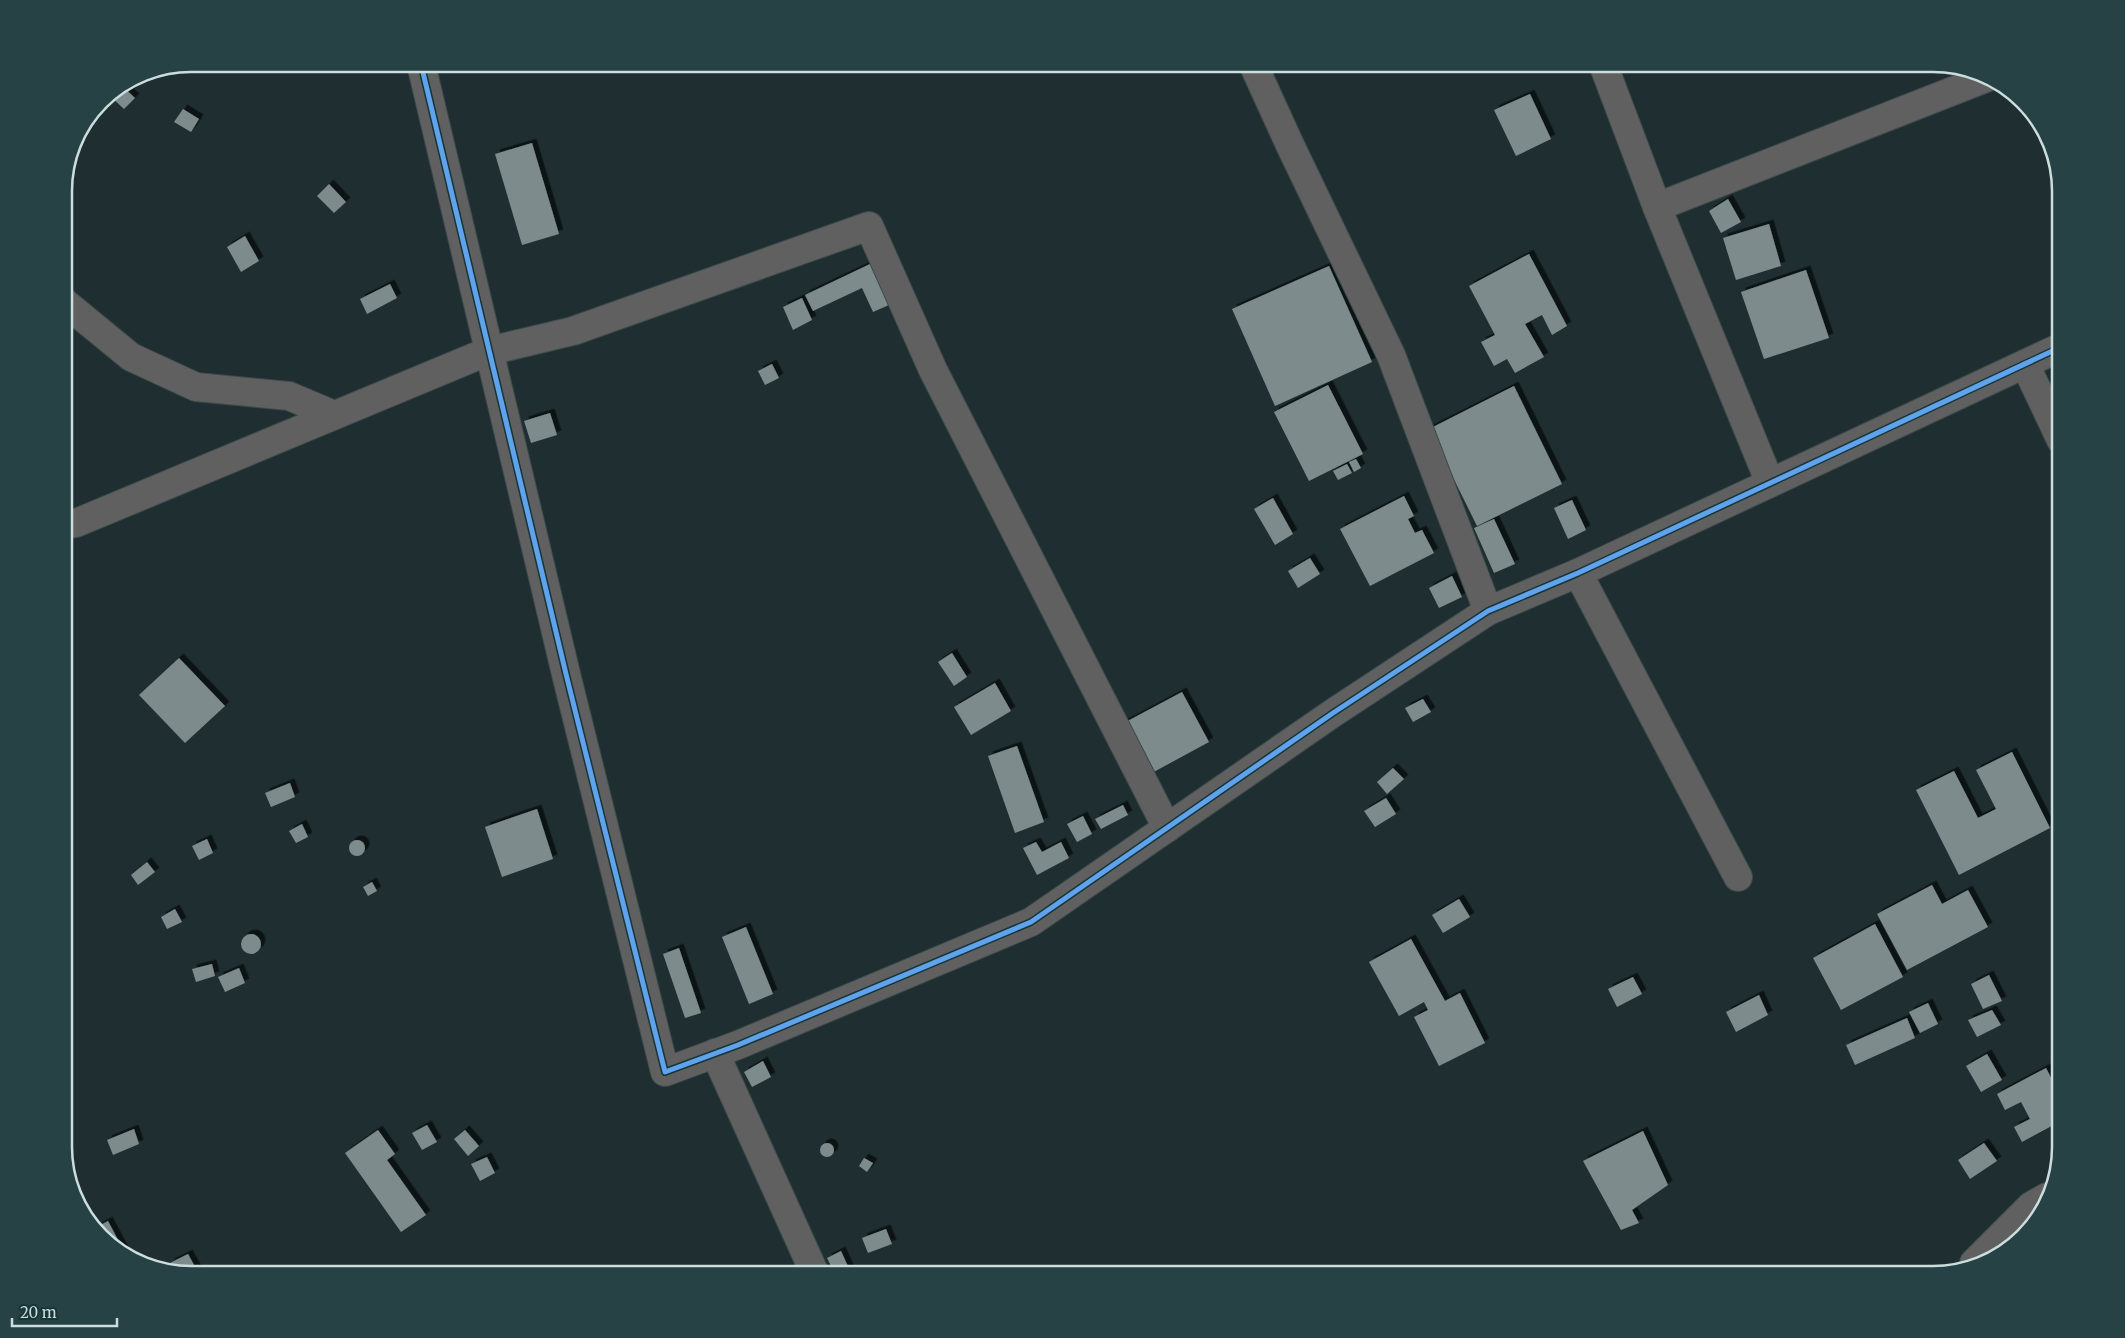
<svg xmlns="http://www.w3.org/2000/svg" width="2125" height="1338" font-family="Merriweather,serif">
<defs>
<filter id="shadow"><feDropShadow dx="4.5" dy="-4.5" stdDeviation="0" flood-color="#0009"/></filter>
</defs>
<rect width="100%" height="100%" fill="#1f2f31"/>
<g fill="#7e8b8d" filter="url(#shadow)">
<polygon points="123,87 135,98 124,109 110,96"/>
<polygon points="1530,94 1551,139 1516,156 1494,110"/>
<polygon points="183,109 199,119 191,132 174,122"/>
<polygon points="532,143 559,234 522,245 495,154"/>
<polygon points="329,184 346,202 334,213 317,196"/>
<polygon points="1728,199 1741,222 1721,233 1709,211"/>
<polygon points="1769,224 1781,266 1736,280 1723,238"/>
<polygon points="245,236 259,261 241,272 227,247"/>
<polygon points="1529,254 1567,326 1552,335 1542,315 1525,324 1544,357 1515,373 1507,359 1494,366 1481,342 1495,335 1469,286"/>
<polygon points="870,264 889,305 873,312 862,288 813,311 805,295"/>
<polygon points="1329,266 1372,362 1275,406 1232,309"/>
<polygon points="1806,270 1829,338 1764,359 1741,292"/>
<polygon points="390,284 397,298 367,314 360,299"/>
<polygon points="802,298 812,320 793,330 783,307"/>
<polygon points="772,364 779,378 765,385 758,371"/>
<polygon points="1328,385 1363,454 1309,481 1274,412"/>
<polygon points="1514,386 1562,484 1477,526 1429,429"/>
<polygon points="550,413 557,435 531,443 524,421"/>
<polygon points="1356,459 1361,468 1354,472 1349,462"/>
<polygon points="1347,464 1352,473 1338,480 1333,471"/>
<polygon points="1404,496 1414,516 1408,519 1415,533 1422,530 1434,553 1370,586 1340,529"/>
<polygon points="1273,498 1293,534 1275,545 1254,509"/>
<polygon points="1572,500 1586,530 1568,539 1554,508"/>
<polygon points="1494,519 1515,564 1494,573 1474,528"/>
<polygon points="1310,558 1320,574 1298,588 1288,571"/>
<polygon points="1452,576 1462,597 1439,608 1429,588"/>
<polygon points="952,653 967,677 954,686 938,662"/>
<polygon points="179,658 225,706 185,743 139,695"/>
<polygon points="995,683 1011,711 971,735 954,707"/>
<polygon points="1182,692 1209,742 1150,774 1122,724"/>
<polygon points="1423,699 1431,712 1413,722 1405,708"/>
<polygon points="1017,746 1044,822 1015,833 988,756"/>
<polygon points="2012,752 2050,828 1959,875 1916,790 1954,771 1978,818 1996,809 1976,770"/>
<polygon points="1393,768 1404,779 1387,794 1377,782"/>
<polygon points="290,783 295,797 271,807 265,793"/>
<polygon points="1386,798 1396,814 1375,827 1364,811"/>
<polygon points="1123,805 1128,815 1101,829 1095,819"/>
<polygon points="537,809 553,859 502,877 485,827"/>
<polygon points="1083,816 1092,834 1077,842 1067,824"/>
<polygon points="302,824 308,837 296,843 289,831"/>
<polygon points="207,839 213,853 199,860 192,846"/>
<circle cx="357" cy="848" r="8"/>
<polygon points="1036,842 1042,852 1061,842 1069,858 1037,875 1023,848"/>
<polygon points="147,862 155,872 138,885 131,875"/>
<polygon points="372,882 377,891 368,896 363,887"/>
<polygon points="1932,885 1942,904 1968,890 1988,927 1907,970 1877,914"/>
<polygon points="1459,899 1470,917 1443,933 1432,915"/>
<polygon points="175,909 182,922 167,929 161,917"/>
<polygon points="1875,924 1903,977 1841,1010 1813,958"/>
<polygon points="746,927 773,994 749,1004 722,937"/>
<circle cx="251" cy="944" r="10"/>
<polygon points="1411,939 1445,1001 1460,993 1485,1043 1439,1066 1414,1017 1428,1010 1424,1002 1399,1016 1369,962"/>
<polygon points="679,948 701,1013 685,1018 663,954"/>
<polygon points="212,964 215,976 196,982 192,969"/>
<polygon points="239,968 245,983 225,992 218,977"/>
<polygon points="1989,975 2002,1001 1983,1009 1971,984"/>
<polygon points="1633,977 1642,994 1617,1007 1608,989"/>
<polygon points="1759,995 1768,1015 1736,1032 1726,1012"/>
<polygon points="1928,1003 1938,1024 1920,1033 1909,1012"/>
<polygon points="1992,1010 2001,1025 1977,1037 1968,1020"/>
<polygon points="1907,1018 1915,1038 1855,1065 1846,1045"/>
<polygon points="1987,1054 2002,1080 1981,1092 1966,1066"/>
<polygon points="763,1061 771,1077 752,1087 744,1072"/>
<polygon points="2046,1068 2061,1097 2061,1121 2022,1142 2014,1127 2030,1119 2021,1102 2005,1110 1997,1094"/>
<polygon points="427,1125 437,1142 422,1150 412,1133"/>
<polygon points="134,1129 139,1144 113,1155 107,1140"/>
<polygon points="378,1130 395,1154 387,1160 426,1215 401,1232 345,1153"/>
<polygon points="465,1130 479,1146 468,1156 454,1139"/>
<polygon points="1643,1131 1668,1185 1632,1210 1639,1223 1621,1230 1583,1161"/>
<polygon points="1984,1143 1997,1161 1970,1179 1958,1160"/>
<circle cx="827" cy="1150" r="7"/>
<polygon points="487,1157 495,1173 480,1181 471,1164"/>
<polygon points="864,1158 873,1163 867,1172 859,1166"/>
<polygon points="108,1221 126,1255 97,1227"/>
<polygon points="886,1229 892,1244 868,1253 862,1238"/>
<polygon points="841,1251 851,1273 848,1274 835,1274 827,1258"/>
<polygon points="188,1254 199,1274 173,1269 170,1263"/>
</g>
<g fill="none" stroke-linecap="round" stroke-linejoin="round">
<g stroke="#3c4a4b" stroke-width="30">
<g id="minor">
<polyline points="421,64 566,674 665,1072 738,1045 1031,922 1333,713 1488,611 1578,573 2061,347"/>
<polyline points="1253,64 1290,145 1391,355 1488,611"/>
<polyline points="1603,64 1657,207 1770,483"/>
<polyline points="1657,207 1986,78"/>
<polyline points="64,302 131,357 196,387 289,396 334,415"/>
<polyline points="2025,364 2061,440"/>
<polyline points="64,525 76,523 489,351 573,331 869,226 933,370 1167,828"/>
<polyline points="1578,573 1738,877"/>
<polyline points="715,1053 815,1274"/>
<polyline points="1974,1263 2031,1206 2047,1197"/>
</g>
</g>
<use href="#minor" stroke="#606061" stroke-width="28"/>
<g stroke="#183538" stroke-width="8">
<polyline id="cycleway" points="421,64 566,674 665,1072 738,1045 1031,922 1333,713 1488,611 1578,573 2061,347"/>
</g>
<use href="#cycleway" stroke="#60a3ed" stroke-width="5"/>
</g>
<path d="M0 0H2125V1338H0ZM191 72H1933A119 119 0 0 1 2052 191V1147A119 119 0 0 1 1933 1266H191A119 119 0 0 1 72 1147V191A119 119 0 0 1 191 72Z" fill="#264245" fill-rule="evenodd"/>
<path fill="none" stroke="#ccddde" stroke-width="2.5" d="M191 72H1933A119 119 0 0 1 2052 191V1147A119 119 0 0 1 1933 1266H191A119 119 0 0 1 72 1147V191A119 119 0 0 1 191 72Z"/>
<path d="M12 1318v8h105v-8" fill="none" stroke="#ccddde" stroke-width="2.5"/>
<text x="20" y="1318" font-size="15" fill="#ccddde" stroke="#183538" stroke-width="4" paint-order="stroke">20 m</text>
</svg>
